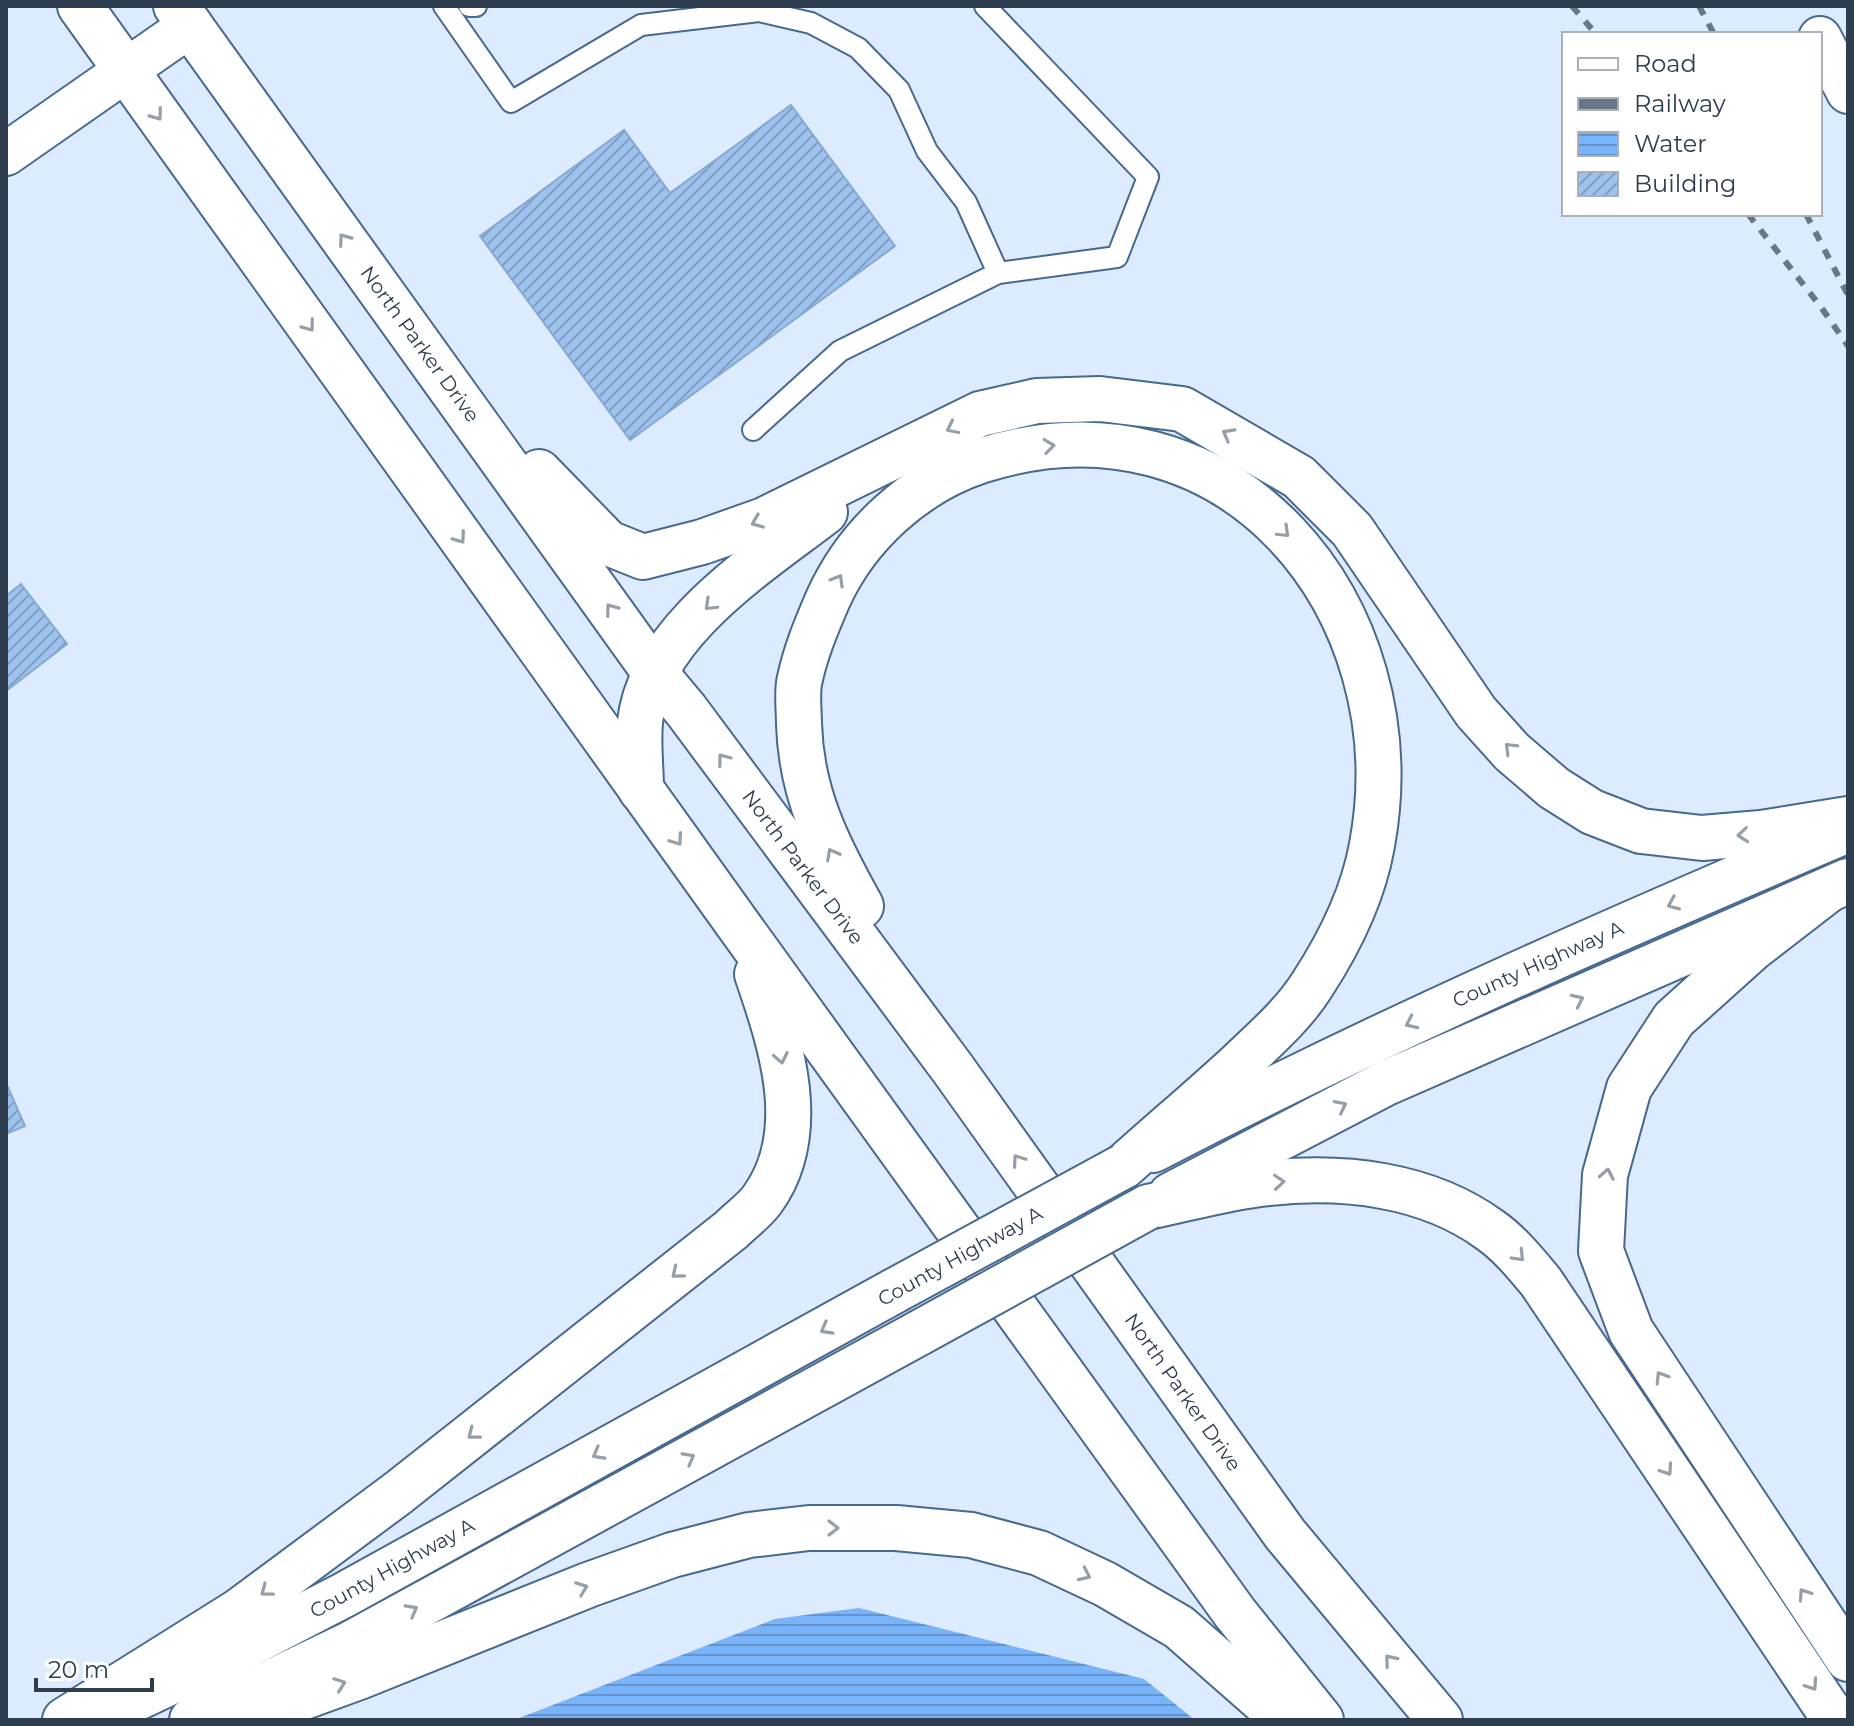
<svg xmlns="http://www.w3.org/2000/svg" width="1854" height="1726" font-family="Montserrat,sans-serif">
<defs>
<pattern id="water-rules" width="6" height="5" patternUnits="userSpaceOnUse" patternTransform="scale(2)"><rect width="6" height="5" fill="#79b3f9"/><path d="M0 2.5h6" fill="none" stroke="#6493cc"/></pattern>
<pattern id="building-hatch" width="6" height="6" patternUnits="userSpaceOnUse" patternTransform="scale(2)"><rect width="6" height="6" fill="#9ec2ee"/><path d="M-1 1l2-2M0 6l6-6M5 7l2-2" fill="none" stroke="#819fc3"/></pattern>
</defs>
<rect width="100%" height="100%" fill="#dcebfd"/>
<polygon fill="url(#water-rules)" points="859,1608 1144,1679 1195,1720 514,1720 775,1619"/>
<g fill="url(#building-hatch)" stroke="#85a8d3" stroke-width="2">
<polygon points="791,105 895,246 630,440 480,236 624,130 670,193"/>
<polygon points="21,584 67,644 6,691 6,596"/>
<polygon points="6,1083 25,1126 6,1134"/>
</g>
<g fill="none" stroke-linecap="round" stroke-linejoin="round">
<g stroke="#47688f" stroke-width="24">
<g id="service">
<polyline points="444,6 511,102 641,25 759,11 811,23 858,48 899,90 927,151 966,202 998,273"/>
<polyline points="469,6 476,6"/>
<polyline points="753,430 840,351 998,273 1117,257 1148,177 985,6"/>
</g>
</g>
<g stroke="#47688f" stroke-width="46">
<g id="minor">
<polyline points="1820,38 1848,92"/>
<polyline points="6,154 191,25"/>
</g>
</g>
<g stroke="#47688f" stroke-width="48">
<g id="secondary">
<path d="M1153,1150C1379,1032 1613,930 1848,830"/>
<polyline points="1171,1195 1386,1083 1848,881"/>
<polyline points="99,1716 230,1654 344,1595 894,1291"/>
<polyline points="192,1720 350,1644 919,1333"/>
</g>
</g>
<g stroke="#47688f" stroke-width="48">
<g id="primary">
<polyline points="80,6 742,930 1235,1613 1321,1720"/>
<polyline points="176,6 655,673 686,710 953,1069 1285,1534 1440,1720"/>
<polyline points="539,472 608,543 643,557 702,542 764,520 980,414 1037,401 1100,399 1182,409 1299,477 1352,530 1476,712 1512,752 1554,788 1592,812 1641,831 1702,838 1761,833 1848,819"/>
<path d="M641,790C641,768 638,744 640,722C650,631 759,563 825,512"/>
<polyline points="1828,890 1753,948 1674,1019 1629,1088 1605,1175 1601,1251 1631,1331 1848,1659"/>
<path d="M861,906C828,847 801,794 799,724C799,711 797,696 799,683C805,653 816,627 828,599C857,535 914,483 980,461C1229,381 1416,607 1372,845C1363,896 1340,942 1312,985C1293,1015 1265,1039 1240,1063C1202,1098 1163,1131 1124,1166"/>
<path d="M1148,1207C1187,1199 1228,1187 1268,1183C1344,1175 1427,1184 1490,1230C1510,1244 1526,1264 1541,1282L1835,1720"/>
<path d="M65,1720L239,1611L398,1493L731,1230C741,1220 754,1211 762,1200C811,1133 781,1044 757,974"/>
<polyline points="241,1720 359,1677 588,1585 672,1555 749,1535 809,1528 896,1528 971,1535 1039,1553 1105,1584 1179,1627 1285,1720"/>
</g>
</g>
<use href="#service" stroke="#fff" stroke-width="20"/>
<use href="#minor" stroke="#fff" stroke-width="42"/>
<use href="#secondary" stroke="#fff" stroke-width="44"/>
<use href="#primary" stroke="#fff" stroke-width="44"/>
<g stroke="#677688" stroke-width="6" stroke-dasharray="10 10" stroke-linecap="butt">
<polyline points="1572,6 1596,34"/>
<polyline points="1699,6 1714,34"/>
<polyline points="1748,214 1821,307 1848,346"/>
<polyline points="1806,214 1848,295"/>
</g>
<g stroke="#47688f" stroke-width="48" stroke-linecap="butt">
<g id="secondary-bridge">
<polyline points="894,1291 1124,1166"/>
<polyline points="919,1333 1148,1207"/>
</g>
</g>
<use href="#secondary-bridge" stroke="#fff" stroke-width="44"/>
</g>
<defs><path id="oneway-chevron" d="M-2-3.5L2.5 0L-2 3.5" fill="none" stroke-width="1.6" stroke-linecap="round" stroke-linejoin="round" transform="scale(2)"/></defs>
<g stroke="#969ea7">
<use href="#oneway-chevron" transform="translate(157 115) rotate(54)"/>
<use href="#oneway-chevron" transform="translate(344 239) rotate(-126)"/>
<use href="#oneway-chevron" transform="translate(309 326) rotate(54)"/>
<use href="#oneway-chevron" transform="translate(952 428) rotate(154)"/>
<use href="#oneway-chevron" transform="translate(1228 434) rotate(-151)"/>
<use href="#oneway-chevron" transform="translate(1049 446) rotate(-7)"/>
<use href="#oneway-chevron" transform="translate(757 522) rotate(158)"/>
<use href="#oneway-chevron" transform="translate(1284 532) rotate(44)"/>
<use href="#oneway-chevron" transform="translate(460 538) rotate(54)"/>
<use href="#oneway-chevron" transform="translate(838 580) rotate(-60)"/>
<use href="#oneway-chevron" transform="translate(710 605) rotate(136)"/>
<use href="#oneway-chevron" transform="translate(611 609) rotate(-126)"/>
<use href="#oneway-chevron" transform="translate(1510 748) rotate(-135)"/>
<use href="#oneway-chevron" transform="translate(723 759) rotate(-127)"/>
<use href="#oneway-chevron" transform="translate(1743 835) rotate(175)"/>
<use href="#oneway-chevron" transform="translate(677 840) rotate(55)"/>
<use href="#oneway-chevron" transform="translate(832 854) rotate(-118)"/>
<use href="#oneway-chevron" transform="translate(1673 904) rotate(157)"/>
<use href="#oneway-chevron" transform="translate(1578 1000) rotate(-25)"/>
<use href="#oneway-chevron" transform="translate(1411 1023) rotate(155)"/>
<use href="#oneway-chevron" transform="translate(781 1058) rotate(79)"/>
<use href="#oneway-chevron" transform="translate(1341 1106) rotate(-27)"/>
<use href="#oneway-chevron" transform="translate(1018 1160) rotate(-125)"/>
<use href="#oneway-chevron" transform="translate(1607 1174) rotate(-80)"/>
<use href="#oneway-chevron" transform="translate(1279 1182) rotate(-4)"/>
<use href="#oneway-chevron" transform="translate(1519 1256) rotate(46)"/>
<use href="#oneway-chevron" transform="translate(677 1273) rotate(141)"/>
<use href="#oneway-chevron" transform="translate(826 1329) rotate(151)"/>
<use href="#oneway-chevron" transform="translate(1661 1377) rotate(-122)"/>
<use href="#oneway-chevron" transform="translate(473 1434) rotate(142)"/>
<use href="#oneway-chevron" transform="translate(598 1454) rotate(151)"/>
<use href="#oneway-chevron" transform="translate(689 1458) rotate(-29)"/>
<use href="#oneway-chevron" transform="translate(1667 1470) rotate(56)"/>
<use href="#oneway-chevron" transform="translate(833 1528)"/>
<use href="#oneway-chevron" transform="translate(1085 1575) rotate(25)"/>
<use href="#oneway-chevron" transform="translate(582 1588) rotate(-21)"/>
<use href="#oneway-chevron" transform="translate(266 1591) rotate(143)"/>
<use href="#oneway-chevron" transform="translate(1804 1594) rotate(-124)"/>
<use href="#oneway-chevron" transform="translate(412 1610) rotate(-29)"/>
<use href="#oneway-chevron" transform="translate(1390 1660) rotate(-130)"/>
<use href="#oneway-chevron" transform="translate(340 1684) rotate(-20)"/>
<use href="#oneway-chevron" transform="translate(1812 1685) rotate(56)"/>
</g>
<g text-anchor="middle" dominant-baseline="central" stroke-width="7" stroke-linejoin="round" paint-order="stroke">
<g font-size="20" fill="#2e3d4f" stroke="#fff">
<text transform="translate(420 344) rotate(54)">North Parker Drive</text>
<text transform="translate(803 867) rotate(53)">North Parker Drive</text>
<text transform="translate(1538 964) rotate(-24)">County Highway A</text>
<text transform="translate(960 1256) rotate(-29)">County Highway A</text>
<text transform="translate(1183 1392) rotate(55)">North Parker Drive</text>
<text transform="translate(392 1568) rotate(-29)">County Highway A</text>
</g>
</g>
<rect width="1854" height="1726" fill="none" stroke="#2e3d4f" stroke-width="16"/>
<rect x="1562" y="32" width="260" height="184" fill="#ffffff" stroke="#abb1b9" stroke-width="2"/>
<rect x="1578" y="58" width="40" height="12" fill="#ffffff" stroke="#abb1b9" stroke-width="2"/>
<text x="1634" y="72" font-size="24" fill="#2e3d4f">Road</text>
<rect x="1578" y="98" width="40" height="12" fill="#677688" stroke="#abb1b9" stroke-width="2"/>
<text x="1634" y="112" font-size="24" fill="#2e3d4f">Railway</text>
<rect x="1578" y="132" width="40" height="24" fill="url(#water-rules)" stroke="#abb1b9" stroke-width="2"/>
<text x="1634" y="152" font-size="24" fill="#2e3d4f">Water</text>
<rect x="1578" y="172" width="40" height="24" fill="url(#building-hatch)" stroke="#abb1b9" stroke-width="2"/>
<text x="1634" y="192" font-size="24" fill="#2e3d4f">Building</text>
<path d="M36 1678v12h116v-12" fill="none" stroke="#2e3d4f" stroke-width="4"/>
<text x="48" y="1678" font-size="24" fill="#2e3d4f" stroke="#ffffff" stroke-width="6" paint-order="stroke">20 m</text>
</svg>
